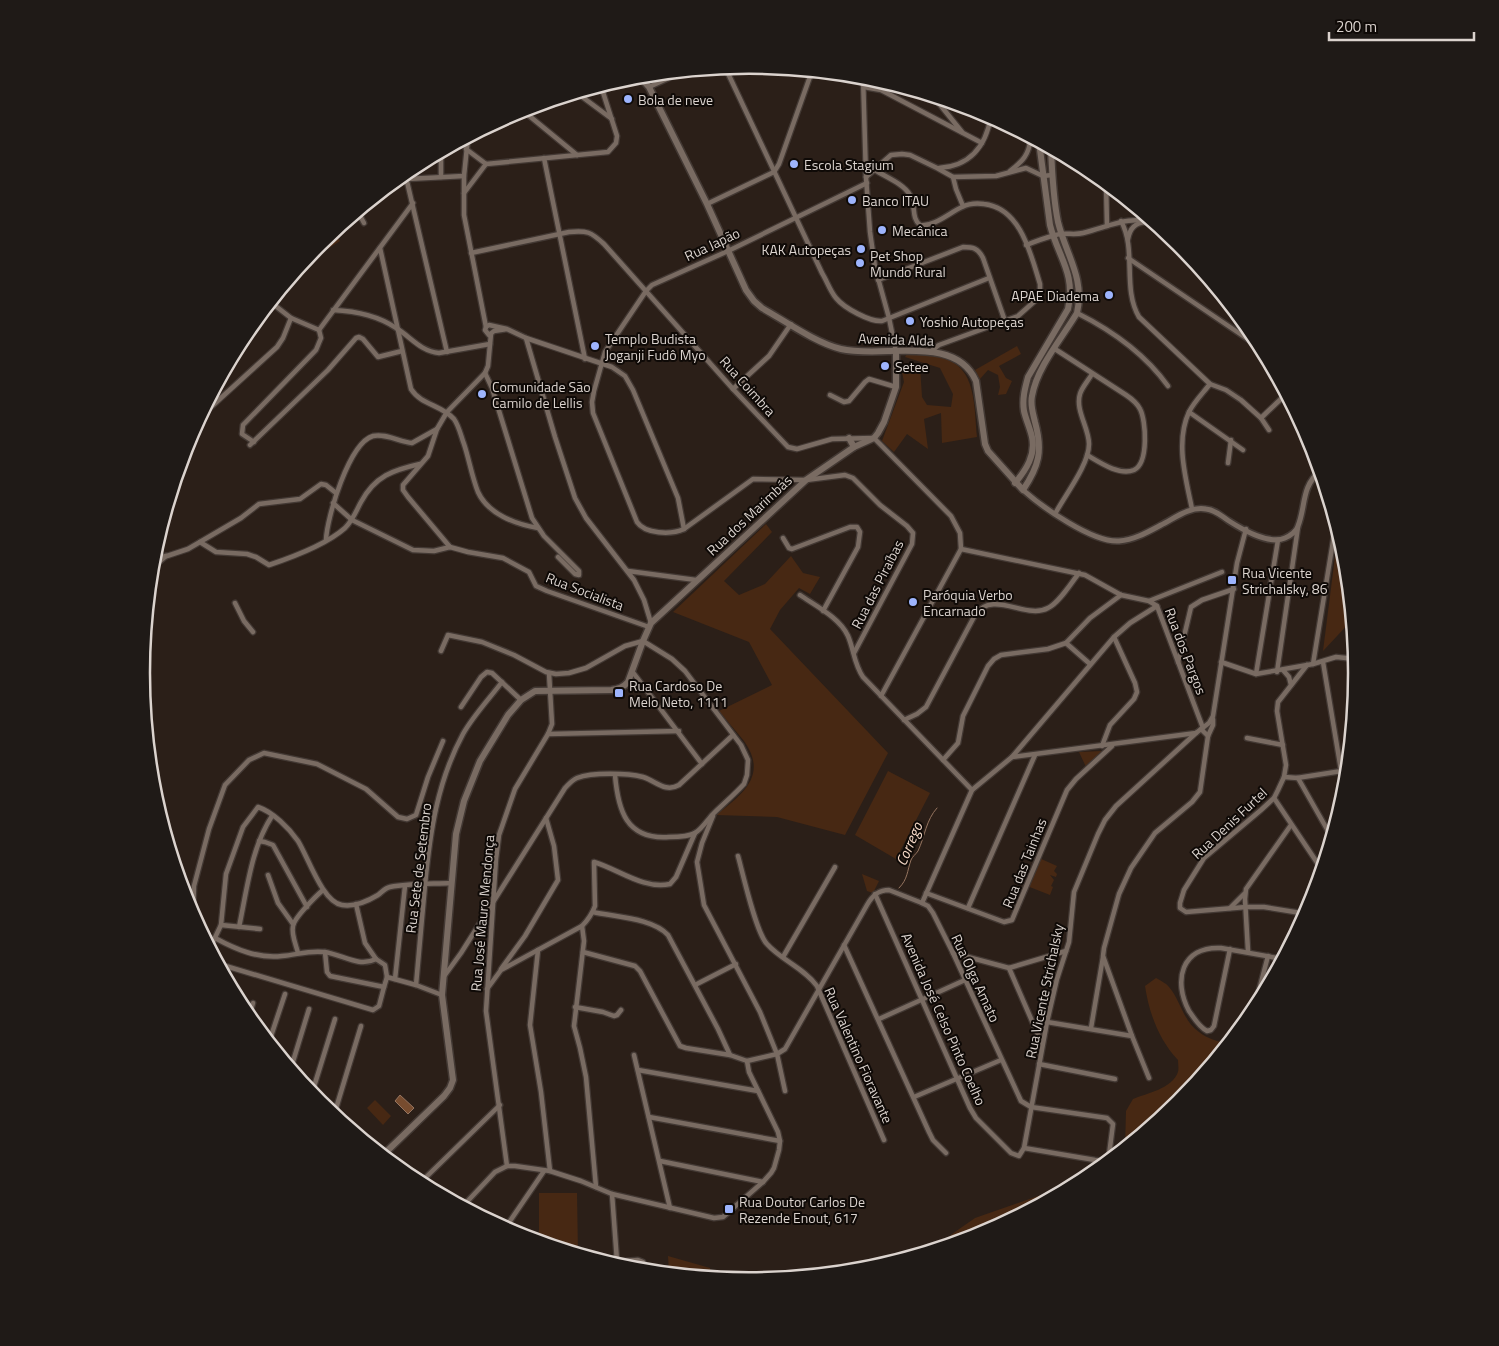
<svg xmlns="http://www.w3.org/2000/svg" width="1499" height="1346" font-family="'Titillium Web',sans-serif">
<rect width="100%" height="100%" fill="#2b1f18"/>
<g fill="#472813">
<polygon points="334,233 340,241 324,251 319,243"/>
<polygon points="1017,346 1021,354 999,366 1006,378 1012,381 1006,394 998,395 1000,387 998,375 988,370 980,379 975,370"/>
<path d="M907,354C918,355 930,355 942,358C977,366 974,408 977,437L942,443L941,413L924,419L928,449L907,434L894,452L882,441L904,382L900,362L920,366L922,397L927,405L951,407L953,394L940,368L905,357Z"/>
<path d="M766,524L772,532L724,581L739,595L765,584L791,556L803,573L820,577L810,594L799,588L780,610L770,629L888,753L845,835L777,817L716,815C741,795 769,776 744,741C736,731 727,721 719,711L772,685L749,642L673,612Z"/>
<polygon points="1338,533 1346,555 1352,620 1323,651"/>
<polygon points="1102,751 1086,767 1079,752"/>
<polygon points="888,771 930,793 896,859 855,835"/>
<polygon points="1039,858 1057,866 1054,871 1057,874 1056,877 1050,875 1054,880 1051,886 1053,887 1050,895 1027,886"/>
<polygon points="862,874 879,881 873,893 867,891"/>
<path d="M1156,978C1161,981 1166,983 1169,987C1181,1001 1183,1021 1199,1032C1208,1039 1217,1041 1228,1044L1179,1103L1125,1148L1126,1111L1133,1099C1147,1093 1172,1089 1178,1072C1179,1069 1178,1063 1178,1060C1159,1040 1149,1013 1145,986Z"/>
<polygon points="375,1100 391,1116 383,1125 367,1108"/>
<polygon points="1055,1190 1066,1190 982,1235 937,1249 952,1234 975,1218"/>
<polygon points="539,1193 577,1193 578,1253 539,1241"/>
<polygon points="668,1256 710,1268 710,1277 669,1273"/>
</g>
<polygon fill="#774c2f" stroke="#95745f" points="400,1095 414,1108 408,1114 395,1101"/>
<g fill="none" stroke-linecap="round" stroke-linejoin="round">
<path stroke="#95745f" stroke-width="1" d="M899,888C908,879 907,871 911,860C912,857 916,854 918,851C925,836 926,820 937,808"/>
<g stroke="#433934" stroke-width="7">
<g id="minor">
<path d="M725,67L822,273C827,281 830,291 836,298C844,308 870,322 882,321L989,278"/>
<polyline points="863,76 866,177 870,232 875,267 889,318 896,352"/>
<polyline points="868,77 880,89"/>
<polyline points="649,87 682,72"/>
<polyline points="864,87 881,90 982,143"/>
<polyline points="577,93 612,119"/>
<polyline points="933,96 962,132"/>
<polyline points="524,109 527,114 577,155"/>
<polyline points="508,116 527,114"/>
<polyline points="468,137 464,176 464,215 486,327"/>
<polyline points="466,149 486,164 608,152 616,143 617,136 601,86"/>
<polyline points="544,158 585,359"/>
<path d="M939,168C970,166 986,146 991,116"/>
<path d="M875,170C886,177 904,184 910,195C916,205 911,218 920,225C934,227 949,213 962,207C968,204 977,203 984,204C1021,208 1031,255 1040,284V291L1036,300L1018,316L939,345L930,352"/>
<path d="M1010,171C1023,161 1029,155 1031,137"/>
<polyline points="405,173 447,352"/>
<polyline points="441,177 441,152"/>
<polyline points="866,177 891,155 902,154 910,155 937,168 953,177 996,176 1026,168 1043,176 1052,175"/>
<polyline points="953,177 956,189 963,206"/>
<polyline points="407,179 464,176"/>
<polyline points="1106,183 1107,226"/>
<polyline points="464,193 486,164"/>
<polyline points="707,204 774,172 779,164 812,71"/>
<polyline points="358,212 364,223"/>
<path d="M1121,221C1137,250 1122,288 1139,317L1210,384L1226,390L1241,400L1261,418L1269,430"/>
<path d="M1128,239C1130,228 1135,223 1146,222"/>
<path d="M1026,245C1037,241 1049,236 1060,234C1068,233 1075,235 1083,233C1109,227 1130,214 1156,224"/>
<path d="M380,248L411,389C421,405 442,405 454,419C459,426 461,436 464,444C469,459 472,477 478,492C488,514 515,524 538,528"/>
<path d="M471,253L569,232C587,230 591,232 604,244L733,389L788,447L797,449L832,439L874,438L951,516L960,533L961,549L881,696"/>
<polyline points="1128,258 1255,344 1261,347"/>
<path d="M878,280L963,247C973,247 978,248 983,258L1005,321"/>
<polyline points="273,304 291,318 319,330"/>
<path d="M333,310C355,311 377,315 396,328C411,337 420,351 439,353L490,344"/>
<path d="M1077,313C1113,331 1145,354 1168,386"/>
<polyline points="507,329 494,331 489,335 485,330 486,327 489,325 507,329 526,338 612,367 625,376 633,390 678,498 684,529"/>
<polyline points="319,330 413,203"/>
<polyline points="526,338 555,437 575,498 586,518 634,580 644,600 651,623"/>
<polyline points="240,343 314,254"/>
<polyline points="1256,345 1284,396"/>
<path d="M1055,349L1126,395C1132,399 1137,403 1140,409C1146,420 1149,463 1134,470C1119,476 1099,462 1087,455"/>
<polyline points="485,373 492,388 532,518 544,536 579,571 579,575 575,574 558,557"/>
<polyline points="733,389 769,356 791,324"/>
<polyline points="830,395 844,402 849,401 865,382 869,379 896,387"/>
<polyline points="1189,412 1243,450"/>
<polyline points="200,417 277,347 283,338 291,318"/>
<polyline points="1261,418 1284,396 1288,396"/>
<polyline points="254,442 242,434 243,425 316,350 321,338 319,330"/>
<polyline points="250,445 328,370 356,338 359,337 363,339 378,357 402,351"/>
<polyline points="1228,463 1231,440"/>
<polyline points="333,503 352,520 413,550 434,551 450,547 468,552 503,558 529,572 536,586 547,591 649,627"/>
<path d="M1192,509C1186,479 1175,442 1189,412C1194,402 1203,393 1210,384"/>
<path d="M1055,514C1065,495 1089,465 1089,444C1089,428 1075,410 1080,394C1082,387 1088,381 1092,374"/>
<polyline points="783,538 789,548 792,549 850,527 857,527 860,532 858,547 823,611"/>
<path d="M326,540C327,517 349,443 373,436C385,433 400,442 412,443L437,429"/>
<path d="M200,542L216,552L247,554L256,557L269,565C293,557 327,544 345,528C353,520 356,511 361,502C375,476 393,470 420,464"/>
<polyline points="450,547 408,497 403,490 403,485 428,456 437,429 447,412 485,373 488,366 491,334"/>
<polyline points="961,549 1085,575 1121,595 1149,601 1157,606 1203,728"/>
<polyline points="153,558 167,556 188,549 241,518 259,504 300,499 321,484 326,485 336,493"/>
<polyline points="152,568 166,556"/>
<polyline points="628,571 696,580"/>
<path d="M800,595C816,606 840,618 848,636C854,650 854,664 863,677L972,790"/>
<polyline points="1149,601 1222,572"/>
<polyline points="235,603 244,621 253,632"/>
<polyline points="1066,643 1090,664"/>
<path d="M441,651L448,635L482,642L514,655L546,672L556,674L569,673L586,668L625,646L643,641L672,659L685,671L741,745L748,760L747,775L744,784C734,795 723,804 713,814C708,819 702,829 695,833C688,837 676,837 669,837C626,840 618,810 615,775"/>
<path d="M854,653L912,544L913,533L907,526L880,505L853,478L845,475L806,480L753,479L684,529C671,535 645,534 637,522L593,413L592,402L594,391L605,352L646,291L652,285L728,251L867,183"/>
<polyline points="1178,662 1191,607 1202,600 1234,589"/>
<polyline points="1221,662 1256,674 1313,664 1336,657 1356,659"/>
<polyline points="1323,662 1345,794"/>
<polyline points="1313,664 1336,523"/>
<polyline points="1283,670 1289,677 1291,685"/>
<polyline points="632,671 702,764"/>
<polyline points="1277,672 1298,527"/>
<polyline points="1256,674 1278,540"/>
<polyline points="461,707 481,677 487,672 492,673 521,700"/>
<path d="M904,720L917,714L926,707L975,615C993,589 1026,620 1048,608C1059,603 1071,583 1079,573"/>
<polyline points="548,734 679,731"/>
<polyline points="1208,736 1213,725 1213,719"/>
<polyline points="1247,738 1283,745"/>
<polyline points="1102,746 1110,725 1134,699 1137,692 1135,683 1114,637"/>
<polyline points="1012,757 1196,733 1209,723 1213,716 1237,563 1246,529"/>
<polyline points="943,760 958,743 963,716 988,666 994,659 1001,655 1048,649 1066,643 1090,618 1121,595"/>
<polyline points="1284,777 1298,778 1332,838"/>
<polyline points="1297,778 1348,770"/>
<polyline points="1274,798 1322,870"/>
<polyline points="713,816 702,843 697,862 704,905 760,1012 777,1054 785,1091"/>
<polyline points="259,841 265,842 273,845 307,907"/>
<path d="M738,856C743,874 756,933 767,944C781,960 804,968 817,986L884,1140"/>
<polyline points="268,875 278,903 293,924"/>
<polyline points="926,893 1004,922 1012,920 1067,790 1076,779 1112,746"/>
<polyline points="875,894 970,1108 976,1118 1011,1153 1019,1156 1024,1148 1047,1022 1057,979 1069,942 1074,892 1098,834 1105,820 1116,806 1196,733"/>
<polyline points="922,903 972,790 1012,757 1114,637 1130,623 1157,606"/>
<polyline points="356,904 365,943 376,959 385,965 387,977"/>
<polyline points="968,908 1035,755"/>
<polyline points="1230,908 1244,894"/>
<path d="M593,912C615,917 653,918 668,935L718,1029L730,1055L747,1061L777,1054L785,1049L867,905C872,896 878,890 889,890L922,903L928,906L933,913L953,953L1021,1101L1031,1107L1107,1118L1113,1124L1109,1155L1106,1161L1095,1160L1024,1148"/>
<polyline points="1307,914 1264,907 1246,907 1186,912 1180,908 1180,903 1184,890 1204,858 1261,810 1274,798 1278,790 1284,777 1286,765 1277,711 1278,702 1307,665"/>
<polyline points="193,916 194,886 209,829 225,785 249,760 264,753 317,764 366,789 398,817 407,819 416,815 428,777 443,741"/>
<polyline points="221,925 260,929"/>
<polyline points="582,926 584,941 574,1026 580,1048 586,1077 596,1187"/>
<path d="M239,927C247,890 251,848 272,816"/>
<path d="M215,938C235,949 258,959 282,956C296,955 309,950 324,952C342,954 358,968 376,959"/>
<polyline points="844,945 929,1132 933,1140 946,1153"/>
<path d="M210,948L221,925L226,874L243,827L258,807C273,812 289,828 298,841C308,857 323,903 342,905C354,907 368,901 378,895C382,892 385,888 390,887C410,883 432,884 451,883"/>
<path d="M1230,949L1214,1026L1211,1030L1207,1031C1199,1027 1194,1018 1189,1011C1173,981 1181,946 1221,948L1283,959"/>
<polyline points="538,950 530,1025 541,1092 550,1171"/>
<polyline points="1248,951 1245,899 1246,889 1291,825"/>
<polyline points="325,952 327,972 330,976 384,987 387,977 416,985 442,995"/>
<polyline points="583,952 635,966 640,971 680,1046 686,1048 730,1055"/>
<path d="M298,953C296,945 291,934 293,926C294,918 316,896 323,890"/>
<polyline points="953,953 1009,968 1066,951"/>
<polyline points="783,957 835,867"/>
<polyline points="219,964 373,1010 379,1006 384,987"/>
<polyline points="1009,968 1042,1044"/>
<polyline points="501,969 525,936 558,880 554,846 546,818"/>
<path d="M445,975L461,953L565,788C569,784 572,780 577,778C592,772 628,773 643,777C656,781 665,793 679,785L733,735"/>
<polyline points="395,979 405,886"/>
<path d="M416,985C419,952 422,919 425,885C430,833 437,782 463,734C473,716 489,699 502,682"/>
<polyline points="695,985 736,964"/>
<path d="M487,989L501,970L582,926C588,920 592,914 595,906L594,862C618,869 644,890 670,884L676,877L695,833"/>
<polyline points="575,1007 603,1012 614,1016 617,1015 621,1010"/>
<polyline points="1253,1013 1268,956"/>
<polyline points="249,1017 253,1003"/>
<polyline points="879,1019 965,980"/>
<polyline points="1047,1022 1132,1036"/>
<polyline points="1091,1028 1103,957"/>
<polyline points="269,1042 285,994"/>
<polyline points="634,1055 670,1208"/>
<polyline points="1039,1064 1115,1079"/>
<polyline points="291,1068 309,1009"/>
<polyline points="638,1070 758,1091"/>
<polyline points="1149,1078 1132,1036 1103,956 1104,948 1119,894 1131,868 1155,833 1192,802 1200,792 1208,736 1201,729"/>
<polyline points="312,1093 335,1019"/>
<polyline points="914,1097 1001,1060"/>
<polyline points="334,1115 361,1026"/>
<polyline points="649,1117 780,1141"/>
<polyline points="660,1161 763,1182"/>
<polyline points="507,1166 486,1011 496,859 499,835 515,789 548,734 552,724 549,673"/>
<polyline points="420,1183 500,1105"/>
<polyline points="612,1194 617,1261"/>
<polyline points="463,1206 495,1172 507,1166 515,1166 550,1171 581,1181 612,1194 714,1218 723,1217 763,1182 771,1173 774,1168 779,1150 780,1141 778,1132 749,1072 747,1061"/>
<polyline points="506,1229 510,1221 544,1171"/>
<polyline points="608,1262 638,1260 643,1262 647,1271"/>
</g>
</g>
<g stroke="#433934" stroke-width="8">
<path id="tertiary" d="M1023,490C1042,507 1093,543 1119,541C1134,540 1148,532 1161,525C1175,518 1190,506 1206,509C1216,510 1221,516 1229,521C1243,530 1270,545 1285,538C1290,536 1297,531 1298,526C1306,506 1301,487 1320,471"/>
</g>
<g stroke="#433934" stroke-width="9">
<g id="secondary">
<path d="M639,76L649,87L707,204L746,290L754,301L762,308C785,321 816,343 841,349C882,359 955,333 976,381L985,444L988,451L1023,490C1039,466 1043,451 1035,422C1033,413 1030,405 1032,396C1037,367 1062,338 1077,313C1085,278 1066,255 1058,222C1053,198 1052,173 1051,148"/>
<polyline points="849,438 854,447"/>
<path d="M1015,483C1026,470 1036,455 1032,437C1030,428 1026,420 1024,411C1022,399 1025,388 1028,377L1068,309C1076,273 1058,257 1050,225L1039,142"/>
<path d="M383,1155L444,1096L450,1088L453,1080L442,995L456,834L464,801L480,761L508,715L521,700L535,691L611,690C618,689 623,688 628,682L643,641L651,623L806,480L854,447L874,438L878,433L884,422L896,387V352"/>
</g>
</g>
<use href="#minor" stroke="#796b62" stroke-width="4.5"/>
<use href="#tertiary" stroke="#796b62" stroke-width="5"/>
<use href="#secondary" stroke="#796b62" stroke-width="6"/>
</g>
<g fill="#9db4fd" stroke="#0f0a07" stroke-width="2">
<circle cx="628" cy="99" r="5"/>
<circle cx="794" cy="164" r="5"/>
<circle cx="852" cy="200" r="5"/>
<circle cx="882" cy="230" r="5"/>
<circle cx="861" cy="249" r="5"/>
<circle cx="860" cy="263" r="5"/>
<circle cx="1109" cy="295" r="5"/>
<circle cx="910" cy="321" r="5"/>
<circle cx="595" cy="346" r="5"/>
<circle cx="885" cy="366" r="5"/>
<circle cx="482" cy="394" r="5"/>
<rect x="1227" y="575" width="10" height="10" rx="2.5"/>
<circle cx="913" cy="602" r="5"/>
<rect x="614" y="688" width="10" height="10" rx="2.5"/>
<rect x="724" y="1204" width="10" height="10" rx="2.5"/>
</g>
<g text-anchor="middle" dominant-baseline="central" stroke-width="4" stroke-linejoin="round" paint-order="stroke">
<g font-size="14" fill="#dbd3ce" stroke="#0f0a07" text-anchor="start">
<text x="638" y="99">Bola de neve</text>
<text x="804" y="164">Escola Stagium</text>
<text x="862" y="200">Banco ITAU</text>
<text x="892" y="230">Mecânica</text>
<text x="851" y="249" text-anchor="end">KAK Autopeças</text>
<text x="870" y="255">Pet Shop<tspan x="870" dy="16">Mundo Rural</tspan></text>
<text x="1099" y="295" text-anchor="end">APAE Diadema</text>
<text x="920" y="321">Yoshio Autopeças</text>
<text x="605" y="338">Templo Budista<tspan x="605" dy="16">Joganji Fudô Myo</tspan></text>
<text x="895" y="366">Setee</text>
<text x="492" y="386">Comunidade São<tspan x="492" dy="16">Camilo de Lellis</tspan></text>
<text x="1242" y="572">Rua Vicente<tspan x="1242" dy="16">Strichalsky, 86</tspan></text>
<text x="923" y="594">Paróquia Verbo<tspan x="923" dy="16">Encarnado</tspan></text>
<text x="629" y="685">Rua Cardoso De<tspan x="629" dy="16">Melo Neto, 1111</tspan></text>
<text x="739" y="1201">Rua Doutor Carlos De<tspan x="739" dy="16">Rezende Enout, 617</tspan></text>
</g>
<g font-size="14" fill="#dbd3ce" stroke="#0f0a07">
<text transform="translate(712 244) rotate(-25)">Rua Japão</text>
<text transform="translate(896 339) rotate(2)">Avenida Alda</text>
<text transform="translate(748 386) rotate(48)">Rua Coimbra</text>
<text transform="translate(749 515) rotate(-43)">Rua dos Marimbás</text>
<text transform="translate(877 584) rotate(-63)">Rua das Piraíbas</text>
<text transform="translate(585 591) rotate(21)">Rua Socialista</text>
<text transform="translate(1186 651) rotate(69)">Rua dos Pargos</text>
<text transform="translate(1229 823) rotate(-43)">Rua Denis Furtel</text>
<text transform="translate(1024 863) rotate(-68)">Rua das Tainhas</text>
<text transform="translate(418 868) rotate(-83)">Rua Sete de Setembro</text>
<text transform="translate(482 913) rotate(-85)">Rua José Mauro Mendonça</text>
<text transform="translate(976 978) rotate(65)">Rua Olga Amato</text>
<text transform="translate(1044 991) rotate(-78)">Rua Vicente Strichalsky</text>
<text transform="translate(944 1019) rotate(66)">Avenida José Celso Pinto Coelho</text>
<text transform="translate(859 1055) rotate(66)">Rua Valentino Fioravante</text>
</g>
<g font-size="15" font-style="italic" fill="#f7dac8" stroke="#0f0a07">
<text transform="translate(909 844) rotate(-67)">Corrego</text>
</g>
</g>
<path d="M0 0H1499V1346H0ZM150 673a599 599 0 1 1 1198 0a599 599 0 1 1-1198 0Z" fill="#1f1a17" fill-rule="evenodd"/>
<path fill="none" stroke="#dbd3ce" stroke-width="2.5" d="M150 673a599 599 0 1 1 1198 0a599 599 0 1 1-1198 0Z"/>
<path d="M1329 32v8h145v-8" fill="none" stroke="#dbd3ce" stroke-width="2.5"/>
<text x="1336" y="32" font-size="15" fill="#dbd3ce" stroke="#0f0a07" stroke-width="4" paint-order="stroke">200 m</text>
</svg>
